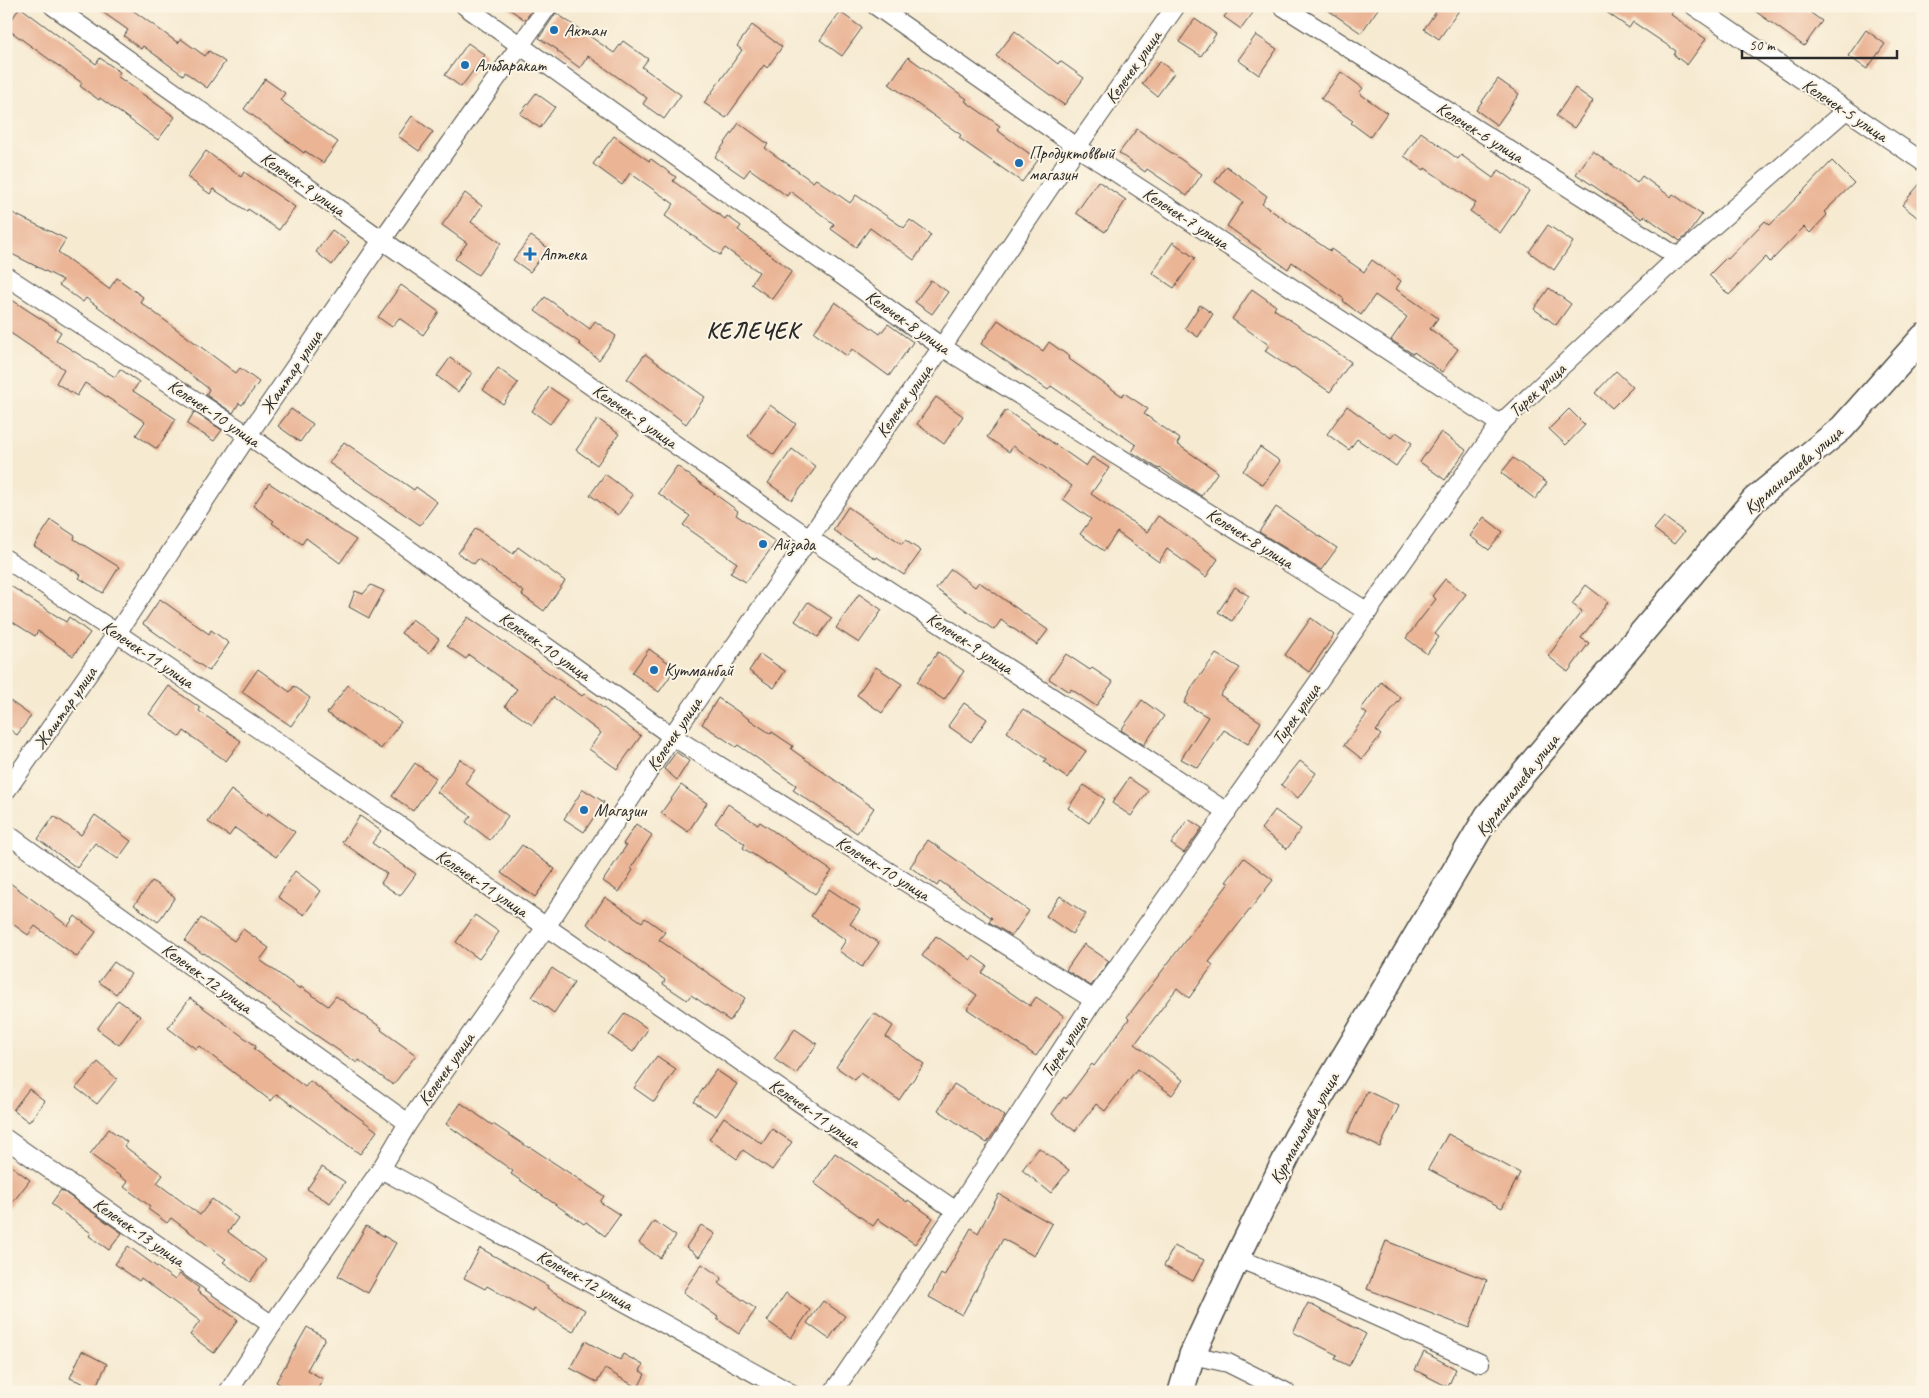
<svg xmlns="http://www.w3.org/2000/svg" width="1929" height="1398" font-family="Caveat,sans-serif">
<rect width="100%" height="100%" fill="#fcf5e5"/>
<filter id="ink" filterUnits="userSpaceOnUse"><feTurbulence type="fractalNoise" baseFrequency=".02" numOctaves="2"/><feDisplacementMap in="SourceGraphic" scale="10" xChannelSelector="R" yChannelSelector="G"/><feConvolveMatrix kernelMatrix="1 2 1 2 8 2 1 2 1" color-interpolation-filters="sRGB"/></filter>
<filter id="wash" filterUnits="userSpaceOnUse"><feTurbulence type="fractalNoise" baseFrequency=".0096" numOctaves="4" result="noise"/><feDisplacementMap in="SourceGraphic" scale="20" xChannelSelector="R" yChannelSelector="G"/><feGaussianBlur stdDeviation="1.12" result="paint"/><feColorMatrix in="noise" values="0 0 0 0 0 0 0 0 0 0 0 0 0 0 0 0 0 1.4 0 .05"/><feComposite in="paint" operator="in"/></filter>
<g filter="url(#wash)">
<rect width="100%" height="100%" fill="#f6ead1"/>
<g id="blocks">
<g fill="#eab495">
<polygon points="94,6 127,6 178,43 181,39 205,56 209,51 225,62 207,88 185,72 183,75 143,46 141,49 124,36 128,30"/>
<polygon points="505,6 535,6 525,20"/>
<polygon points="1232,6 1258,6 1241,29 1224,17"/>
<polygon points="1322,6 1380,6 1361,33"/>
<polygon points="1440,6 1462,6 1439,39 1424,29"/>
<polygon points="1598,6 1675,6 1670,14 1706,39 1687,65 1674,55 1676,51 1633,22 1629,28"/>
<polygon points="1748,6 1801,6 1822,21 1804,46"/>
<polygon points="20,7 96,64 100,58 120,72 117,76 175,117 158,140 100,98 99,100 80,86 82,83 6,28"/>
<polygon points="840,12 862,28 842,56 820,40"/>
<polygon points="556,13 614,53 623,41 648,59 642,67 681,95 664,119 643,104 647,98 588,56 580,68 557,51 558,50 539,38"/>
<polygon points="1195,19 1216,34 1201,56 1179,42"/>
<polygon points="752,25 782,47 767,68 764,65 726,118 704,103 742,50 737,46"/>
<polygon points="1866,30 1885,44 1867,69 1848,56"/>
<polygon points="1015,31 1058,64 1060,61 1084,78 1064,105 996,56"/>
<polygon points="1256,35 1277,49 1259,75 1238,60"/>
<polygon points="468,43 485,55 461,87 445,75"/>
<polygon points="908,57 967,99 965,101 1000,126 997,130 1038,160 1022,182 959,138 961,135 889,84"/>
<polygon points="1160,61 1174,73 1157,96 1142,84"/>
<polygon points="1341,72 1363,88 1359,93 1387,113 1370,137 1351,123 1353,121 1321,99"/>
<polygon points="265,79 285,93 280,100 338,142 323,163 305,151 304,153 244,109"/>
<polygon points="1498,79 1519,94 1497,125 1476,110"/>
<polygon points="1575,88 1593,101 1574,128 1556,116"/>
<polygon points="536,93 555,107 540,128 520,114"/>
<polygon points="412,116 433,132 419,151 398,136"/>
<polygon points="739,123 768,144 765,148 813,182 816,179 850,203 856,195 904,228 910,220 931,235 914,260 870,228 856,247 831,229 834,224 790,191 787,196 750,169 744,177 715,157"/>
<polygon points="1137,129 1202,174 1187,196 1147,169 1145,172 1119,153"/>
<polygon points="1421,132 1458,159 1461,155 1493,178 1499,170 1529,191 1500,233 1470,211 1476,203 1425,168 1424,170 1404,156"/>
<polygon points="614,136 649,161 651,159 676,177 673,181 725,219 727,216 741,226 738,230 792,271 772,299 751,284 759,272 725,248 720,255 665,216 674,204 630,173 622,185 593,164"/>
<polygon points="206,151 241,177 244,172 295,207 279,230 248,209 247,211 213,189 210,194 187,177"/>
<polygon points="1593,151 1637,183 1642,176 1671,197 1673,194 1702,215 1688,234 1680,241 1645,216 1642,219 1576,174"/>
<polygon points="1832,161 1854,183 1824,212 1827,215 1810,233 1804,227 1770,262 1766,257 1729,295 1709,275 1726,258 1728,259 1765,221 1770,225"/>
<polygon points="1226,166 1267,196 1262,204 1330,251 1331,249 1364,272 1372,260 1401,281 1396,289 1438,318 1430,329 1458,349 1442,372 1414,352 1413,354 1391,340 1407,317 1375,295 1361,315 1343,301 1344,299 1292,262 1288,269 1227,226 1243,202 1215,182"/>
<polygon points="1923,180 1923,222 1902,205"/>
<polygon points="1098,181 1126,200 1105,232 1076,213"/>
<polygon points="465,193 482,206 471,222 501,243 478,275 455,259 467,243 442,225"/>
<polygon points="6,210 66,239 58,252 109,289 117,278 143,297 140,302 236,373 240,368 259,382 242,405 239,403 233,413 206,395 209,389 182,368 86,298 83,302 59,285 63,280 6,251"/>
<polygon points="1548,225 1573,242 1554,270 1529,252"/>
<polygon points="332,230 349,242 332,265 316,252"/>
<polygon points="531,236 548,248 530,272 513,260"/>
<polygon points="1173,242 1195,258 1174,288 1152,273"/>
<polygon points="931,280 948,292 932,314 915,302"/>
<polygon points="401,285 439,312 423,335 399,318 392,327 378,317"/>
<polygon points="1549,288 1571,304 1556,325 1534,309"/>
<polygon points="1252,289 1276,306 1274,309 1351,362 1330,392 1293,367 1292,369 1265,351 1269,345 1232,319"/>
<polygon points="6,296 61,332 56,340 115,377 120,369 139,382 133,391 176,419 157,449 136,435 145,422 85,383 77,396 56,383 64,369 6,330"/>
<polygon points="545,297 590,329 595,321 616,336 599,360 579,344 580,343 535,311"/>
<polygon points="835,302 880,334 888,324 913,342 889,376 852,349 847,356 814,332"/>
<polygon points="1200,305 1213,314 1198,337 1185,328"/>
<polygon points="998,320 1043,351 1049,342 1070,357 1069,359 1122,396 1124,393 1148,409 1144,414 1180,439 1177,444 1218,472 1201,496 1160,468 1159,469 1132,452 1136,445 1051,386 1048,390 981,344"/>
<polygon points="645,354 705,397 686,424 627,379"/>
<polygon points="450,358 472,373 458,392 437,376"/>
<polygon points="498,368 518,383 503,404 483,390"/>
<polygon points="1616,371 1633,387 1612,408 1595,393"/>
<polygon points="549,387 568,400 550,424 532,411"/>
<polygon points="936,397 963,416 944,444 917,424"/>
<polygon points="770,405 796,424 774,455 748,436"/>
<polygon points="1347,406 1391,438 1396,432 1412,443 1396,466 1357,439 1349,450 1327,434"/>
<polygon points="291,409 313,424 300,442 278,426"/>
<polygon points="1569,409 1585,425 1566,445 1549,429"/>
<polygon points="1006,410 1086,466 1092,457 1109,468 1091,494 1147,532 1158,516 1180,531 1218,559 1206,577 1167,549 1159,562 1117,532 1104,551 1080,534 1091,519 1063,499 1072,486 1013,446 1009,452 987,437"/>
<polygon points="194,412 222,430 214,441 187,424"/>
<polygon points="598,419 619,434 597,465 576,450"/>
<polygon points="1441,432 1466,450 1445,480 1420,462"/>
<polygon points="344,442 414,490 416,487 437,502 420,525 329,463"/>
<polygon points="1260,447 1280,461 1263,485 1243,471"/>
<polygon points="792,449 816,467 792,500 768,483"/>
<polygon points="1513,458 1547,483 1535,499 1501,473"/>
<polygon points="677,466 738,511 736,515 776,542 746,582 730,573 737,563 683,525 690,516 658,493"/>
<polygon points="605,474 633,495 618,515 590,495"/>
<polygon points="269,483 356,540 340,563 306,538 302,544 272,523 274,521 253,506"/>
<polygon points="848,507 902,544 905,540 921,551 904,575 877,557 876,559 833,530"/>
<polygon points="1276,507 1337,548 1321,570 1259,532"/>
<polygon points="1484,517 1503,532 1489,550 1470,536"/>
<polygon points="1664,517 1684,532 1674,544 1654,529"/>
<polygon points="51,520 75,536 74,539 119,567 103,593 79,578 81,575 34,546"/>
<polygon points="476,528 513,554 518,547 565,581 544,611 522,595 524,592 478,559 474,564 458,553"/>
<polygon points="951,569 975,587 979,582 1048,630 1037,645 1001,620 994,630 936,589"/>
<polygon points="1445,579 1466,594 1435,634 1439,637 1427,654 1406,638 1436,599 1432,596"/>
<polygon points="6,583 66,622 69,617 90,633 73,656 38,631 35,636 6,618"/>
<polygon points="371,585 384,591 369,618 349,607 355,591 363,594"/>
<polygon points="1586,585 1608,602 1581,638 1589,643 1568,672 1548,656 1582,611 1572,604"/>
<polygon points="1235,587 1249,596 1232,621 1218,612"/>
<polygon points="859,594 882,610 859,643 836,628"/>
<polygon points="160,599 209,634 211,630 229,643 209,671 143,624"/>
<polygon points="808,602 832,618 818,637 795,621"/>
<polygon points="468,617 582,696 584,694 641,736 617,769 589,749 601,733 553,697 532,725 505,706 517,689 469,655 466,659 447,646"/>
<polygon points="1311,618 1334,635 1309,672 1285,655"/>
<polygon points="412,619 439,639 429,653 401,633"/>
<polygon points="649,649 676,668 659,692 632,673"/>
<polygon points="938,652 964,671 944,700 917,682"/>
<polygon points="760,654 785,671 774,688 749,671"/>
<polygon points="1066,654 1090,670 1092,668 1113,682 1096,706 1071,689 1069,692 1049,679"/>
<polygon points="1216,654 1240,668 1220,695 1261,722 1248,744 1224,730 1198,768 1181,759 1208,717 1184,703 1194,684"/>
<polygon points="876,667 902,684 882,713 857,695"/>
<polygon points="258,669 290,692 294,686 310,698 291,726 242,692"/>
<polygon points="1381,682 1401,698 1376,731 1381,735 1362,759 1344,745 1367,714 1361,709"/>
<polygon points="348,685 401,722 381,749 327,713"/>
<polygon points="169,686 200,708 199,711 241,741 226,761 184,731 180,737 149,714"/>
<polygon points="6,698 31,716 17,735 6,727"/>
<polygon points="718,698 771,734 772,732 793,746 791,749 874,808 857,833 793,790 796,785 738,745 736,747 702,724"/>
<polygon points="1142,700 1164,716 1144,745 1121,730"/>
<polygon points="964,703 987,719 971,742 948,726"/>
<polygon points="1023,709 1086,751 1067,778 1044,762 1046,759 1007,732"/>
<polygon points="676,752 689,761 677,780 664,769"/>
<polygon points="460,759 475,770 465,783 508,816 490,840 466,822 471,816 437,792"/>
<polygon points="1300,761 1316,773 1298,798 1281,785"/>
<polygon points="415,763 436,778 413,811 392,796"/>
<polygon points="1129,778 1148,791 1131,816 1112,803"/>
<polygon points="681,785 707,803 688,832 661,813"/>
<polygon points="1084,785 1105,799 1089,823 1068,808"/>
<polygon points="583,789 604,802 584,832 564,819"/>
<polygon points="231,790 267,816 268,813 295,832 276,857 235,828 229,836 208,822"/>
<polygon points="728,804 758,825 760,822 832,871 815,894 769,863 768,864 743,848 745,844 715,823"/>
<polygon points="1275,810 1301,829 1287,849 1261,829"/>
<polygon points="95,815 131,841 118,859 95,843 77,868 38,839 54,816 81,835"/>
<polygon points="360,816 381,831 372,843 416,874 400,896 381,883 387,874 342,842"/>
<polygon points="1188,819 1202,828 1184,853 1171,844"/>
<polygon points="636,824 652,835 631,868 633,870 619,892 603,881 626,846 623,844"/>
<polygon points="928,840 1029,911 1012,936 989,922 992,918 940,881 937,886 910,867"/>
<polygon points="522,845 555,869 535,897 501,873"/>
<polygon points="1244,858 1273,880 1209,962 1213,965 1189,998 1177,988 1135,1044 1183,1080 1172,1095 1137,1069 1105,1111 1096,1104 1075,1131 1052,1114 1064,1097 1066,1099 1092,1064 1094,1066 1129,1019 1127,1017 1229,883 1226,882"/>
<polygon points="295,871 321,891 304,915 278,897"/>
<polygon points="6,880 68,926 75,916 96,932 77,957 35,926 28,935 6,919"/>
<polygon points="152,881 175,897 158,922 134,905"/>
<polygon points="829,889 860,910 850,924 879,943 862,967 839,951 846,940 811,916"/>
<polygon points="1060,896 1086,914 1072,934 1046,916"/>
<polygon points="605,897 642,922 645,918 665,932 659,940 745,998 730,1021 691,995 687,1000 663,984 665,980 587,924"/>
<polygon points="475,915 499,932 479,959 456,942"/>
<polygon points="201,918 234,941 243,929 269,948 260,960 300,989 301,987 328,1006 336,996 382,1028 381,1030 416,1055 393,1085 359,1060 357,1063 310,1031 204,953 203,954 185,941"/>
<polygon points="936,936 971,960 973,956 987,966 982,973 1030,1006 1036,997 1064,1016 1036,1056 967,1009 977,995 922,956"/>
<polygon points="1084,944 1109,961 1091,986 1066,970"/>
<polygon points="114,962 131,974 116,994 99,982"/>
<polygon points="552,968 574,983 554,1013 532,997"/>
<polygon points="190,998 256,1046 254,1049 305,1087 310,1081 377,1131 360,1154 277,1094 271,1101 199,1046 196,1049 168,1028"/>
<polygon points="118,1000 140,1016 119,1045 97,1029"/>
<polygon points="625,1013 648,1029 633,1052 609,1035"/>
<polygon points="874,1013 893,1026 886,1037 924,1064 899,1100 860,1073 855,1080 836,1067"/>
<polygon points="795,1029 817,1044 796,1074 774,1059"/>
<polygon points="657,1056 676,1069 654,1102 634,1088"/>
<polygon points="98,1062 117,1079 97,1104 76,1088"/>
<polygon points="716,1070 737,1084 716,1116 694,1102"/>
<polygon points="954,1084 1005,1116 987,1143 938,1110"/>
<polygon points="29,1089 45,1101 29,1122 13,1110"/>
<polygon points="1367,1091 1399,1106 1380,1147 1348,1132"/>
<polygon points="461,1103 492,1125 493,1124 529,1148 530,1147 604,1196 600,1202 620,1215 605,1236 586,1222 584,1224 511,1174 513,1171 446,1124"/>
<polygon points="724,1117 762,1144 772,1129 792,1142 772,1170 743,1150 737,1159 709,1139"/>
<polygon points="109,1129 127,1142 124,1146 163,1175 157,1183 200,1215 212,1199 238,1218 228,1232 266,1260 250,1282 223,1262 226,1259 171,1218 167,1223 148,1209 150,1206 124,1187 128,1182 90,1154"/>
<polygon points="1448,1134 1520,1173 1502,1208 1428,1169"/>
<polygon points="1039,1148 1069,1170 1051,1193 1022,1170"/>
<polygon points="835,1153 907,1202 908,1200 933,1218 915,1244 878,1219 873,1226 814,1183"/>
<polygon points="6,1162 30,1180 6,1211"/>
<polygon points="322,1167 345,1182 330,1203 307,1189"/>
<polygon points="61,1190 122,1233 109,1250 89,1236 91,1233 51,1204"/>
<polygon points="999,1194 1052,1224 1034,1256 1003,1239 962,1315 929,1297 941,1274 944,1276 971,1228 978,1233"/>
<polygon points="654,1221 676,1236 660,1258 639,1243"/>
<polygon points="701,1225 715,1234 699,1257 686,1247"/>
<polygon points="366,1226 396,1243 368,1293 338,1276"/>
<polygon points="1386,1241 1487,1280 1469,1328 1367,1289"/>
<polygon points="128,1246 175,1280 180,1274 199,1288 197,1291 238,1320 214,1353 190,1335 200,1321 141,1278 139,1281 115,1264"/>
<polygon points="1174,1246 1204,1260 1193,1281 1164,1266"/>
<polygon points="480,1248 548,1286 547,1288 585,1310 573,1332 534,1309 533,1312 487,1286 485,1289 464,1278"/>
<polygon points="702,1264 722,1278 718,1283 756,1309 739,1334 717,1319 718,1317 683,1292"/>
<polygon points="786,1293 810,1310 791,1338 767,1321"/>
<polygon points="823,1301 845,1316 829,1339 807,1323"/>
<polygon points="1308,1303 1366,1334 1349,1366 1335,1359 1337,1355 1293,1332"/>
<polygon points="307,1327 325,1338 307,1370 323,1379 316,1392 294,1392 276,1382"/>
<polygon points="585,1341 620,1360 623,1354 643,1365 640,1371 645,1374 638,1388 605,1369 597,1382 570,1368"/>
<polygon points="82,1351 107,1364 95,1388 70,1378"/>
<polygon points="1424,1352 1456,1369 1448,1387 1415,1370"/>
</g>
</g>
</g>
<g filter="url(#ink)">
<use href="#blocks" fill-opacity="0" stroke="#494844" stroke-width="1"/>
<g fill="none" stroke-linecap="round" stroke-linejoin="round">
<g stroke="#494844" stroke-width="20">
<g id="street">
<polyline points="53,6 382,240 809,538 1227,812"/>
<polyline points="465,6 942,347 1368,612"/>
<polyline points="876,6 1077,147 1500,424"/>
<polyline points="1282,6 1678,257"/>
<polyline points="1694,6 1923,162"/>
<polyline points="6,276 248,435 672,736 1094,1000"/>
<path d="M6,559C326,772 640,992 956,1211"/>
<polyline points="6,791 117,633 248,435 382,240 548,6"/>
<polyline points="6,833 408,1123"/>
<polyline points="6,1139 272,1325"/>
<polyline points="381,1169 789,1392"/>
<polyline points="1237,1258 1317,1290 1480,1363"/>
<polyline points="1192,1355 1228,1363 1286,1392"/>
<polyline points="228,1392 272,1325 381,1169 408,1123 546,927 672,736 942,347 1077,147 1176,6"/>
<polyline points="833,1392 956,1211 1094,1000 1500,424 1678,257 1846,110"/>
</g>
</g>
<g stroke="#494844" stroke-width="28">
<polyline id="secondary" points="1181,1392 1192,1355 1237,1258 1296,1138 1488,815 1754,500 1842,428 1923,337"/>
</g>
<use href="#street" stroke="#fff" stroke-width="18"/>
<use href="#secondary" stroke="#fff" stroke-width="25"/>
</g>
</g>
<g fill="#1f6fb2" stroke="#fcf5e5" stroke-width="2">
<circle cx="554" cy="30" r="5"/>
<circle cx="465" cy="65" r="5"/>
<circle cx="1019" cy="163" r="5"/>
<path d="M527.5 246.5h5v5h5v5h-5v5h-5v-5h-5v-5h5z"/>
<circle cx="763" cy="544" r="5"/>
<circle cx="654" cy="670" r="5"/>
<circle cx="584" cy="810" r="5"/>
</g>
<g text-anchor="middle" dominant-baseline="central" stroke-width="4" stroke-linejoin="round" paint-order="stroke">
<g font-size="18" fill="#2b2b2b" stroke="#fcf5e5" text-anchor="start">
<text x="564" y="30">Актан</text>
<text x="475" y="65">Альбаракат</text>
<text x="1029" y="153">Продуктоввый<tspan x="1029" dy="21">магазин</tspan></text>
<text x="540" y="254">Аптека</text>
<text x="773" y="544">Айзада</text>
<text x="664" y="670">Кутманбай</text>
<text x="594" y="810">Магазин</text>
</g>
<g font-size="18" fill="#2b2b2b" stroke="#fcf5e5">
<text transform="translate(1133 67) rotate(-55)">Келечек улица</text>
<text transform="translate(1845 110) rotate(34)">Келечек-5 улица</text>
<text transform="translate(1480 132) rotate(32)">Келечек-6 улица</text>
<text transform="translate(303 184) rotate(35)">Келечек-9 улица</text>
<text transform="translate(1186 218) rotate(33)">Келечек-7 улица</text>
<text transform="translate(908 322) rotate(35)">Келечек-8 улица</text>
<text transform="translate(291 372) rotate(-56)">Жаштар улица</text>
<text transform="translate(1537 390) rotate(-43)">Тирек улица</text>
<text transform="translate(904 401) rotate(-55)">Келечек улица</text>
<text transform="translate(214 413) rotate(34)">Келечек-10 улица</text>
<text transform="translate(635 416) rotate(35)">Келечек-9 улица</text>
<text transform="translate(1793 470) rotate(-41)">Курманалиева улица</text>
<text transform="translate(1250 538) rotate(32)">Келечек-8 улица</text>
<text transform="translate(970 643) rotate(33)">Келечек-9 улица</text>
<text transform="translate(545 646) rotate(35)">Келечек-10 улица</text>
<text transform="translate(148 654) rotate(34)">Келечек-11 улица</text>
<text transform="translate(65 708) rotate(-55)">Жаштар улица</text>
<text transform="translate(1296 714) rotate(-55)">Тирек улица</text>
<text transform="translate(674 734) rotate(-56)">Келечек улица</text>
<text transform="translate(1517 785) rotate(-52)">Курманалиева улица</text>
<text transform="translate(883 868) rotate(32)">Келечек-10 улица</text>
<text transform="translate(482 883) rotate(34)">Келечек-11 улица</text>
<text transform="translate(207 978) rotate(36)">Келечек-12 улица</text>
<text transform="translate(1064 1046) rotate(-57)">Тирек улица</text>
<text transform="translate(446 1069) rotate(-55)">Келечек улица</text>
<text transform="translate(815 1113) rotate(35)">Келечек-11 улица</text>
<text transform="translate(1304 1128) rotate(-61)">Курманалиева улица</text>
<text transform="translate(139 1232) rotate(35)">Келечек-13 улица</text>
<text transform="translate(585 1280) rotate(29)">Келечек-12 улица</text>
</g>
<g font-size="22" font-weight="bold" letter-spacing="1" fill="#2b2b2b" stroke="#fcf5e5">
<text x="753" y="331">КЕЛЕЧЕК</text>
</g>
</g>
<rect width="1929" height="1398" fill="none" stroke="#fcf5e5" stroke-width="25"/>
<path d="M1742 50v8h155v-8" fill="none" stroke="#2b2b2b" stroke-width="2.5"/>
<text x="1749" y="50" font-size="15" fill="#2b2b2b" stroke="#fcf5e5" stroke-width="4" paint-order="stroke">50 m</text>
</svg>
